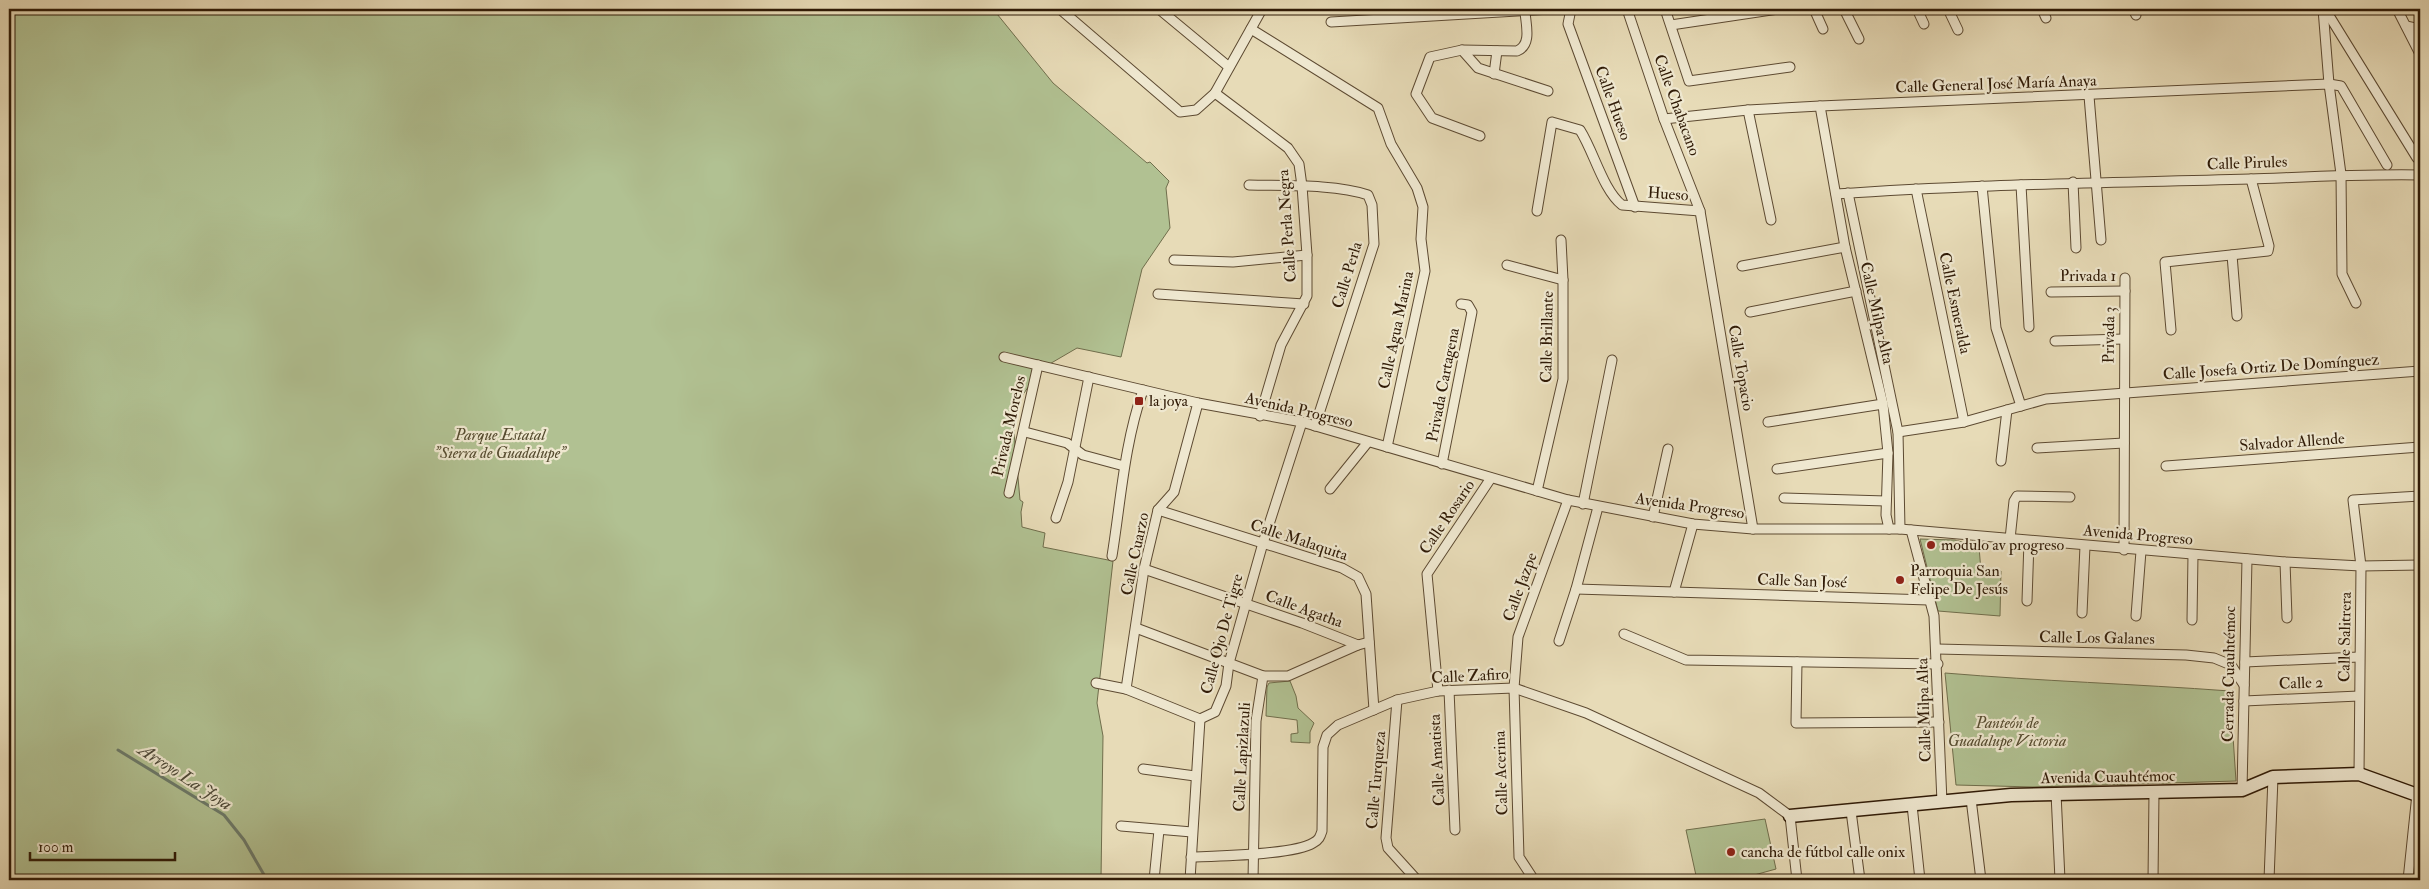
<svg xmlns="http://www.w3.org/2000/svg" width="2429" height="889" font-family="'IM FELL Double Pica',serif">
<rect width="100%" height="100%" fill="#e7dbb7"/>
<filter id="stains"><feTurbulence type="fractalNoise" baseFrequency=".004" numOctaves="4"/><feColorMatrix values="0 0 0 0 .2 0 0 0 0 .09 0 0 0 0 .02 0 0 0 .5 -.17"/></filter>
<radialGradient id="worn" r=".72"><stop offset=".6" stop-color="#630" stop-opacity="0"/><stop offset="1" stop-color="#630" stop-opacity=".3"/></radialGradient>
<g fill="#b1c192" stroke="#706e4c">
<polygon points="9,9 993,9 1053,83 1147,163 1150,162 1169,181 1166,188 1170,228 1142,269 1121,357 1077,348 1041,369 1012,410 1020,500 1023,502 1021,512 1022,527 1045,533 1043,547 1113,561 1097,703 1103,736 1101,880 9,880"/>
<polygon points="1920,539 1955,540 1979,547 1981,571 2001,571 2000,616 1938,611"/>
<path d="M1945,673C2040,681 2135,684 2230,691L2236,781L2034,787L1956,785Z"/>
<polygon points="1290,681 1296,696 1298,708 1314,723 1310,732 1310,743 1291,742 1291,734 1298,733 1297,720 1266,716 1267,687 1269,683"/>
<polygon points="1765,819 1776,869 1736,880 1697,880 1686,830"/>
</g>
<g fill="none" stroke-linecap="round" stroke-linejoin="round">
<polyline stroke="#6d7b6b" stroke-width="3" points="118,750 224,815 244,840 267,880"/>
<g stroke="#5d4a32" stroke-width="11">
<g id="street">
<polyline points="1060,9 1180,112 1196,110 1215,93 1262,9"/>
<polyline points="1159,9 1229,67"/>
<polyline points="1571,9 1568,24 1635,207"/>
<polyline points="1627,9 1664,119 1700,211 1753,529"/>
<polyline points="1665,9 1689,81 1790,67"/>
<polyline points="1814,9 1823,29"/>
<polyline points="1844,9 1859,39"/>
<polyline points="1917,9 1924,24"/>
<polyline points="1948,9 1958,30"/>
<polyline points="2042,9 2046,18"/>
<polyline points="2133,9 2136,15"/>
<polyline points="2323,9 2329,84 2341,174 2342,274 2356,303"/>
<polyline points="2325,9 2417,158"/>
<polyline points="2397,9 2420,54"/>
<polyline points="1331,22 1551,9"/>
<polyline points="1671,25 1778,9"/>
<polyline points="2406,26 2420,29"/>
<polyline points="1251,29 1378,108 1391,144 1417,188 1423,207 1421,239 1425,271 1387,447"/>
<polyline points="1462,50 1478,68 1548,91"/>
<polyline points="1494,74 1497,51"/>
<polyline points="1215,93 1288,148 1299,164 1302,186 1307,255 1307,296 1281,345 1260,416"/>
<polyline points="2089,96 2101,240"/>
<polyline points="1820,106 1845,247 1883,404 1888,453 1886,515 1889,529"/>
<polyline points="1748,110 1771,220"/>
<polyline points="1664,119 1748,110 1820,106 2329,84 2341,86 2387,165"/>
<path d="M1480,136L1432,118L1416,94L1430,57L1462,50L1517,51C1532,45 1526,25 1525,12"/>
<polyline points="2073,182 2076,248"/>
<path d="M1249,185C1284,186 1336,184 1368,195L1372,205L1374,244L1315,426"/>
<polyline points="2021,185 2029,327"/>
<polyline points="1982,186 1996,328 2021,406"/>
<polyline points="1916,189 1964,422"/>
<polyline points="1848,193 1898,432 1900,529"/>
<path d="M1836,194C1974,184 2112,183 2250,179C2307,177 2363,174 2420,175"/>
<path d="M1537,211L1552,122L1580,130C1594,152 1603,190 1622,205L1700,211"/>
<polyline points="2232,255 2237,316"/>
<polyline points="1174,260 1233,262 1307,255"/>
<polyline points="1507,265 1563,280"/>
<polyline points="1742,266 1845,247"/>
<polyline points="2051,292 2125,291"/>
<polyline points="1158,294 1304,304"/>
<polyline points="1750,312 1856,291"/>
<polyline points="2171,330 2165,262 2268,251 2269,246 2251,179"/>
<polyline points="2055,341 2124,339"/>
<polyline points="1004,357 1198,403 1302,422 1568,500 1693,524 1753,529 1900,529 2285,562 2361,566 2420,565"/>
<polyline points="1768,422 1883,404"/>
<polyline points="1025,432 1067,443 1083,455 1124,466"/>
<polyline points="1898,432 1964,422 2046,399 2420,371"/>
<polyline points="2037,448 2124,443"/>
<polyline points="2001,461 2007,410"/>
<polyline points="1442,464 1472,312 1468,305 1461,304"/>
<polyline points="2166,466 2420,447"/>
<polyline points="1777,469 1888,453"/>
<polyline points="1330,489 1368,442"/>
<polyline points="1537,491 1563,379 1563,280 1561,240"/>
<polyline points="1009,493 1038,365"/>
<polyline points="1784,498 1886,501"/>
<polyline points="1583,504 1612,360"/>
<polyline points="1158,510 1342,568 1358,577 1366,594 1374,710"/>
<polyline points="1653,517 1668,449"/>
<polyline points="1056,518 1068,482 1089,377"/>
<polyline points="1911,530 1934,616 1942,802"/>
<polyline points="2010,539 2014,501 2017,496 2070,497"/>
<polyline points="2124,550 2125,278"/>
<path d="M1112,556C1121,500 1124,445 1143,390"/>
<polyline points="2285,562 2287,618"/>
<polyline points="1144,569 1302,623 1358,645 1369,642"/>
<polyline points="1576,589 1929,600"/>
<polyline points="1674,592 1693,524"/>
<polyline points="2027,601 2029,541"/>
<polyline points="2082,613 2085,546"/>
<polyline points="2136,616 2141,551"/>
<polyline points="2192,620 2193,555"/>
<polyline points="1136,628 1263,676 1288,676 1358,645"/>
<polyline points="1624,634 1686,660 1938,664"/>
<polyline points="1559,641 1576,589 1598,507"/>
<polyline points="1937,649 2186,655 2214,658 2231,665 2244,685"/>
<polyline points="1797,662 1796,723 1939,722"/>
<polyline points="2245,662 2359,657"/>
<polyline points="1096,683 1126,689 1200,719"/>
<polyline points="1126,689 1144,569 1158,510 1174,492 1198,403"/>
<polyline points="1449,690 1455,830"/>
<polyline points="1438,691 1427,574 1491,478"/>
<polyline points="1397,700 1386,838 1388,848 1417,880"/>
<polyline points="2244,701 2359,696"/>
<polyline points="1200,719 1215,712 1226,686 1229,663 1263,543 1302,422"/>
<polyline points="1143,769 1195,776"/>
<polyline points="2359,774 2361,566 2353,500 2420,496"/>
<polyline points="2242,790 2247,559"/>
<polyline points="2056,793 2060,880"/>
<polyline points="1971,799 1981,880"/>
<polyline points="1912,805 1920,880"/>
<polyline points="1851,811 1860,880"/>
<polyline points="1121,826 1192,832"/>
<path d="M1191,857C1217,856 1294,855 1313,843C1319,840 1320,837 1322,831L1323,747L1327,735L1338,725L1397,700L1438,691L1514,688L1586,713L1759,793L1790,816L1797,880"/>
<polyline points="1154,880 1159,830"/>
<polyline points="1190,880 1200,719"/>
<polyline points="1253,880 1256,721 1263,676"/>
<polyline points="1534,880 1519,857 1514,688 1518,637 1568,500"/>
<polyline points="2153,880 2154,793"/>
<polyline points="2269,880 2273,777"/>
<polyline points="2408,880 2417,794"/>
</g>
</g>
<g stroke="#2f1a06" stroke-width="15">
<polyline id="secondary" points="1790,816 2011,795 2242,790 2273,777 2359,774 2420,796"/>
</g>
<use href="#street" stroke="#efe8d0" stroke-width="9"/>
<use href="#secondary" stroke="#efe8d0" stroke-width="12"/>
</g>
<g fill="#8f2418" stroke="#efe8d0" stroke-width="2">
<rect x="1134" y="396" width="10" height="10" rx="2.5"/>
<circle cx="1931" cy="545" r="5"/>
<circle cx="1900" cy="580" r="5"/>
<circle cx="1731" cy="852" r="5"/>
</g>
<g text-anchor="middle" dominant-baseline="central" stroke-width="4.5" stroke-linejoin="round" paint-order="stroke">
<g font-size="16" fill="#2f1a06" stroke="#efe8d0">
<text transform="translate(1996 84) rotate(-2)">Calle General José María Anaya</text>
<text transform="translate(1613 103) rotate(70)">Calle Hueso</text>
<text transform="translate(1677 105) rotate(70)">Calle Chabacano</text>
<text transform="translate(2247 163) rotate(-2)">Calle Pirules</text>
<text transform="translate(1668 194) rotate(4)">Hueso</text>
<text transform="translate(1287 226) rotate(-94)">Calle Perla Negra</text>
<text transform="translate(1347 275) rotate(-73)">Calle Perla</text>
<text x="2088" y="276">Privada 1</text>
<text transform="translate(1955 303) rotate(78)">Calle Esmeralda</text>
<text transform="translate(1877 313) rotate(77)">Calle Milpa Alta</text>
<text transform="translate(1396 330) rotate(-78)">Calle Agua Marina</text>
<text transform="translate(2109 335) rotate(-89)">Privada 3</text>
<text transform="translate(1547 337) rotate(-89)">Calle Brillante</text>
<text transform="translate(2271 367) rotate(-4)">Calle Josefa Ortiz De Domínguez</text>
<text transform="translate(1741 368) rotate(80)">Calle Topacio</text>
<text transform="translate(1443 385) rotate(-79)">Privada Cartagena</text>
<text transform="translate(1299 410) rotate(13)">Avenida Progreso</text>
<text transform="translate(1009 426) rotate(-77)">Privada Morelos</text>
<text transform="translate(2292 442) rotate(-4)">Salvador Allende</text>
<text transform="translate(1690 506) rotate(8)">Avenida Progreso</text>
<text transform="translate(1447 517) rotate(-56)">Calle Rosario</text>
<text transform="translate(2138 535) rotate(5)">Avenida Progreso</text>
<text transform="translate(1299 540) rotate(18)">Calle Malaquita</text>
<text transform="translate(1135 554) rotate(-78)">Calle Cuarzo</text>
<text transform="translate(1802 581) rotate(2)">Calle San José</text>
<text transform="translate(1520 587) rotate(-70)">Calle Jazpe</text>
<text transform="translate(1304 609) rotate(20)">Calle Agatha</text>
<text transform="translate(1222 634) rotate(-75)">Calle Ojo De Tigre</text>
<text transform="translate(2345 637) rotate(-89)">Calle Salitrera</text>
<text transform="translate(2097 638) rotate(1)">Calle Los Galanes</text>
<text transform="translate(2229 674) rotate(-89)">Cerrada Cuauhtémoc</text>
<text transform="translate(1470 676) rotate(-3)">Calle Zafiro</text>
<text transform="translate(2301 683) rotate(-2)">Calle 2</text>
<text transform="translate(1924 710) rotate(-92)">Calle Milpa Alta</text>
<text transform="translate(1242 757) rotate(-87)">Calle Lapizlazuli</text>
<text transform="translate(1437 760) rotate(-93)">Calle Amatista</text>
<text transform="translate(1501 773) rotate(-92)">Calle Acerina</text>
<text transform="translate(2108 777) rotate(-1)">Avenida Cuauhtémoc</text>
<text transform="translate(1376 780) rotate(-85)">Calle Turqueza</text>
</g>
<g font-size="16" fill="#2f1a06" stroke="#efe8d0" text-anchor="start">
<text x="1149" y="401">la joya</text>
<text x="1941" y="545">modulo av progreso</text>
<text x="1910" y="571">Parroquia San<tspan x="1910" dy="18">Felipe De Jesús</tspan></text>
<text x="1741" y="852">cancha de fútbol calle onix</text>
</g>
<g font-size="16" font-style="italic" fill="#564c30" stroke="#efe8d0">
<text x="500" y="435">Parque Estatal<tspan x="500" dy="18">"Sierra de Guadalupe"</tspan></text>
<text x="2007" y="723">Panteón de<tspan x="2007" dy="18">Guadalupe Victoria</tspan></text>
</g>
<g font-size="18" font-style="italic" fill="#4e4a39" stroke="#efe8d0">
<text transform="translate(185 777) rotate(33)">Arroyo La Joya</text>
</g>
</g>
<rect width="2429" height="889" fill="none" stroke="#e7dbb7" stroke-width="30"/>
<rect x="10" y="10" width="2409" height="869" fill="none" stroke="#2f1a06" stroke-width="2.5"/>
<rect x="15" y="15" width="2399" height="859" fill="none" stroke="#2f1a06"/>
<path d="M30 852v8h145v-8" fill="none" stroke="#2f1a06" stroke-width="2.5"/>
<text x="38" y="852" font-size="15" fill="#2f1a06" stroke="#efe8d0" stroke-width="4" paint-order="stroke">100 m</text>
<rect width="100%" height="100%" filter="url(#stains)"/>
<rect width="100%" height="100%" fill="url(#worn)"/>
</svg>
